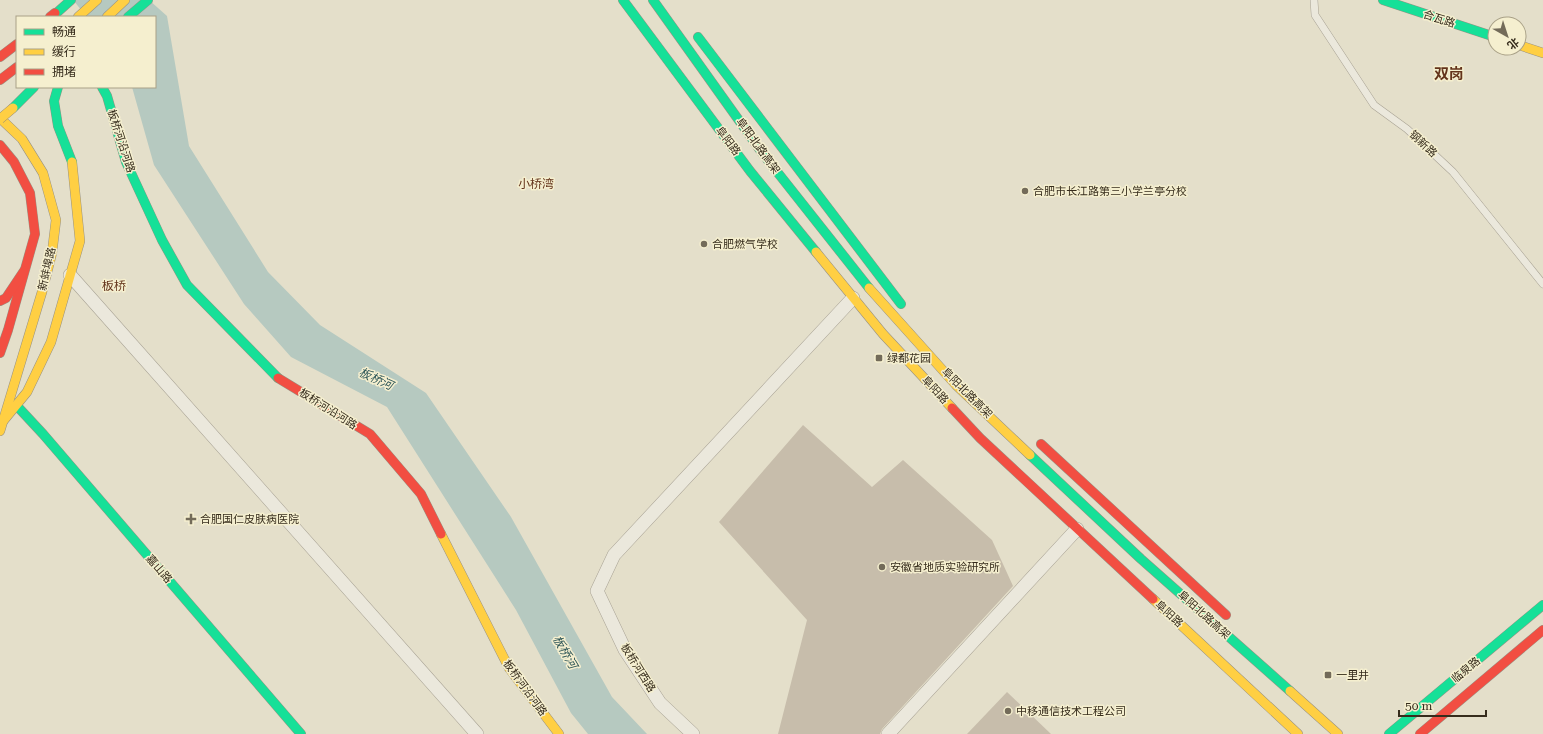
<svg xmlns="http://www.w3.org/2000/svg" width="1543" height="734" font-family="'Roboto Serif','Noto Sans SC',serif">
<rect width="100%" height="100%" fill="#e4dfca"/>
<polygon fill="#b6c9c0" points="73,0 149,0 167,16 189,146 268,272 320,325 426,393 511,517 612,697 647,734 588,734 571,713 516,610 387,407 291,357 244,304 154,165 132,87 155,87 155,17 87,17"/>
<g fill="#c7bdab">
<polygon points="803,425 872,487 903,460 992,540 1013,586 882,729 880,734 778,734 807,620 719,522"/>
<polygon points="1007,692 1051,734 967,734"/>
</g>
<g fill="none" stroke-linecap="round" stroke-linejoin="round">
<g stroke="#a8a294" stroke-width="8">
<polyline id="lane" points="1314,0 1315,15 1374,105 1407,129 1453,172 1543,284"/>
</g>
<g stroke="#a8a294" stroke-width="14">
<g id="street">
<polyline points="70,275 477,734"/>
<polyline points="693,734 660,703 625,650 597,591 614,555 853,298"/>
<polyline points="888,734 1077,529"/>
</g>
</g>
<g stroke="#989284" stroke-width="10">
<g id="fast">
<polyline points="623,0 750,171 816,252"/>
<polyline points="653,0 763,154 869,288"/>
<polyline points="1383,0 1495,37"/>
<polyline points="52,17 71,0"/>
<polyline points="128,17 148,0"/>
<polyline points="698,37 901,304"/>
<polyline points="58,87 54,101 58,126 72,162"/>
<polyline points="102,87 107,96 126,162 162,240 187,285 278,378"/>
<polyline points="13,108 34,87"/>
<polyline points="17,406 43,434 301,734"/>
<polyline points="1030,455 1141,559 1290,691"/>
<polyline points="1389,734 1543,605"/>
</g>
</g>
<g stroke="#989284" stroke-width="10">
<g id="slow">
<polyline points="78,17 97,0"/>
<polyline points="107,17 125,0"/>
<polyline points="1519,45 1543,53"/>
<polyline points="0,118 22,139 43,173 56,220 52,253 42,292 0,431"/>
<polyline points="816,252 883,334 952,408"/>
<polyline points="869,288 956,385 1030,455"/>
<polyline points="4,420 27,392 51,342 80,241 72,162"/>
<polyline points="441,534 509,668 559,734"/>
<polyline points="1153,599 1298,734"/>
<polyline points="1290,691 1338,734"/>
</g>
</g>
<g stroke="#989284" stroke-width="10">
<g id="jam">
<polyline points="50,17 55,13"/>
<polyline points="0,57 17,44"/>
<polyline points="0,80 17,67"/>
<polyline points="0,145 14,162 30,193 35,234 8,330 0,353"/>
<polyline points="0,301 6,298 24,271"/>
<polyline points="278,378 370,434 421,494 441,534"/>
<polyline points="952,408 980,438 1153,599"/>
<polyline points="1041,444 1226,615"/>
<polyline points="1420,734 1543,630"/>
</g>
</g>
<use href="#lane" stroke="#ebe8dc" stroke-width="7"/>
<use href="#street" stroke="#ebe8dc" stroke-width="13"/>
<use href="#fast" stroke="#16e098" stroke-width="9"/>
<use href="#slow" stroke="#ffcf43" stroke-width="9"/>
<use href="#jam" stroke="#f24e42" stroke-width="9"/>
<g stroke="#8e887a" stroke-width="10" stroke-linecap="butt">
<polyline id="slow-bridge" points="0,119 13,108"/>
</g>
<use href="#slow-bridge" stroke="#ffcf43" stroke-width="9"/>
</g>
<g fill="#736b59" stroke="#f5efcf" stroke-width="1.5">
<circle cx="1025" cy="191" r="4"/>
<circle cx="704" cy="244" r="4"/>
<rect x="875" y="354" width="8" height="8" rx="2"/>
<path d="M189 513h4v4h4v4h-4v4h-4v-4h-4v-4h4z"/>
<circle cx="882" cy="567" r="4"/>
<rect x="1324" y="671" width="8" height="8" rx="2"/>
<circle cx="1008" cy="711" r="4"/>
</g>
<g text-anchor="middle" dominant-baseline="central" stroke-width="3" stroke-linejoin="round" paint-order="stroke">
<g font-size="11" fill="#362c1c" stroke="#f5efcf">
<text transform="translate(1439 19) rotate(18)">合瓦路</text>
<text transform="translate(121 141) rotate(72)">板桥河沿河路</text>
<text transform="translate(728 141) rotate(53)">阜阳路</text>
<text transform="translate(1423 144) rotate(43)">钢新路</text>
<text transform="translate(758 146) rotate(54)">阜阳北路高架</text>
<text transform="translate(47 269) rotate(-77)">新蚌埠路</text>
<text transform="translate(935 390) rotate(47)">阜阳路</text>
<text transform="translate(967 393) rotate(45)">阜阳北路高架</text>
<text transform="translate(328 409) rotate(32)">板桥河沿河路</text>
<text transform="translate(159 569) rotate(49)">嘉山路</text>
<text transform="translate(1169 614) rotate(43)">阜阳路</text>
<text transform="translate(1204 615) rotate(42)">阜阳北路高架</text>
<text transform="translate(638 668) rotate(58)">板桥河西路</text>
<text transform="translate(1466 670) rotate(-40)">临泉路</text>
<text transform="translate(525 688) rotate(54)">板桥河沿河路</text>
</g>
<g font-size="11" fill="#362c1c" stroke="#f5efcf" text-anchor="start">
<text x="1033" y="191">合肥市长江路第三小学兰亭分校</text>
<text x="712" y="244">合肥燃气学校</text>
<text x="887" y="358">绿都花园</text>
<text x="200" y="519">合肥国仁皮肤病医院</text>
<text x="890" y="567">安徽省地质实验研究所</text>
<text x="1336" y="675">一里井</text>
<text x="1016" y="711">中移通信技术工程公司</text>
</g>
<g font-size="12" fill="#63331b" stroke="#f5efcf">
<text x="536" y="184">小桥湾</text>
<text x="114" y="286">板桥</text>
</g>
<g font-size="12" font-style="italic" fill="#2b5456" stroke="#f5efcf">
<text transform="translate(376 379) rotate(24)">板桥河</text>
<text transform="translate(565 652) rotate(60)">板桥河</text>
</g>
<g font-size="15" font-weight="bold" fill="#63331b" stroke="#f5efcf">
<text x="1449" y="74">双岗</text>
</g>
</g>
<rect x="16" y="16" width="140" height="72" fill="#f5efcf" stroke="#a9a187"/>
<rect x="24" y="29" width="20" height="6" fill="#16e098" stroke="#a9a187"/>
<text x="52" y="36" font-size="12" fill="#362c1c">畅通</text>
<rect x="24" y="49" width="20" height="6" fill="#ffcf43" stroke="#a9a187"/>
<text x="52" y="56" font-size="12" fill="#362c1c">缓行</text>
<rect x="24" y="69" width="20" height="6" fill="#f24e42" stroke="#a9a187"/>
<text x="52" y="76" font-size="12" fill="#362c1c">拥堵</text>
<g transform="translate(1507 36) rotate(141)"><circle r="19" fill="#f5efcf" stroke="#a9a187"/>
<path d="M0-3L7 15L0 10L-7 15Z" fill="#736b59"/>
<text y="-6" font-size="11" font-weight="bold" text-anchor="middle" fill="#362c1c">北</text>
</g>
<path d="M1399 710v6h87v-6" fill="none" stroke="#362c1c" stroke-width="2"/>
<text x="1405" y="710" font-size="12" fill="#362c1c" stroke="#f5efcf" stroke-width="3" paint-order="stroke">50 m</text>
</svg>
